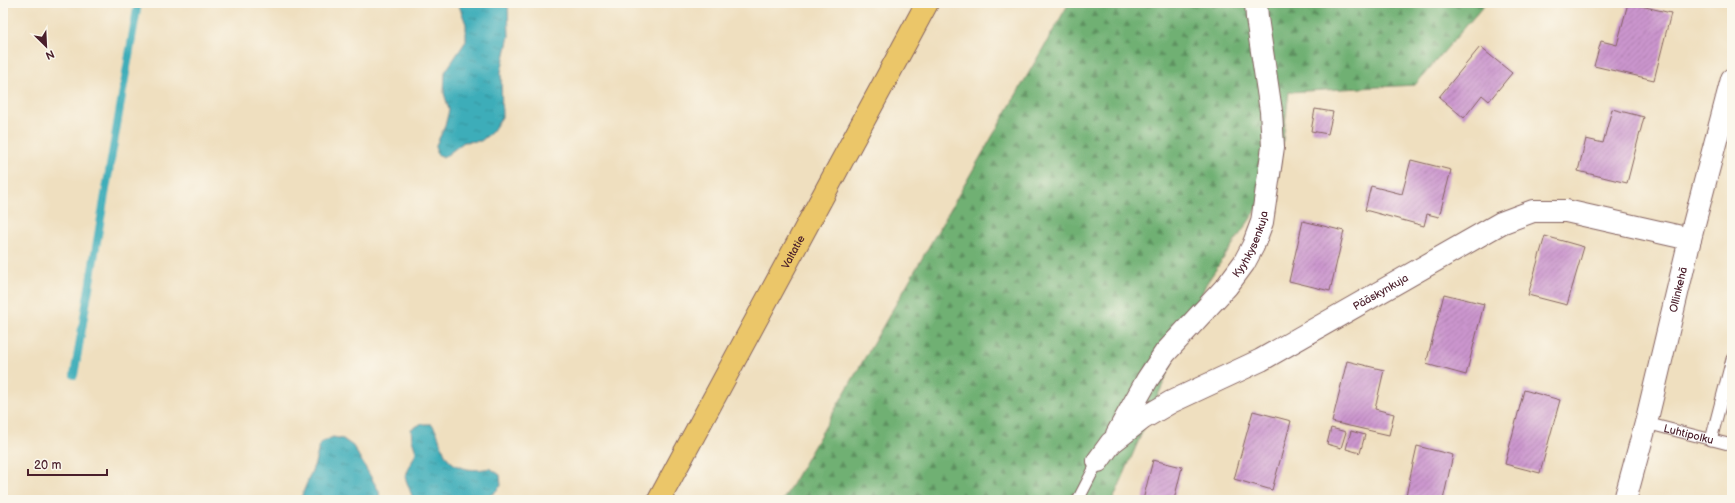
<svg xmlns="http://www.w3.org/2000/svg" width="1735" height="503" font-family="'Balsamiq Sans',sans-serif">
<defs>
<pattern id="forest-firs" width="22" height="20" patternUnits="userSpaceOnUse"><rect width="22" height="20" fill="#6fb073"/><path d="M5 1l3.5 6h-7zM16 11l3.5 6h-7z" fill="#5d8f5f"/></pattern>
<pattern id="water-ripples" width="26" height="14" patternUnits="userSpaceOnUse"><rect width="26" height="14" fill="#3dadb9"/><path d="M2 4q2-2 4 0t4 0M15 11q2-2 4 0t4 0" fill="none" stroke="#358c97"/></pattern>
<pattern id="building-hatch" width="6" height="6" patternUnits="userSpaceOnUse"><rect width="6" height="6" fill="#cb95ce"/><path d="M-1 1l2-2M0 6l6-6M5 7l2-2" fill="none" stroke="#a779a7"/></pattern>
</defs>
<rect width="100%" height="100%" fill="#fbf7ec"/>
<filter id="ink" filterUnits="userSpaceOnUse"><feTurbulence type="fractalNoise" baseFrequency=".025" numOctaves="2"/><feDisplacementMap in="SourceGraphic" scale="8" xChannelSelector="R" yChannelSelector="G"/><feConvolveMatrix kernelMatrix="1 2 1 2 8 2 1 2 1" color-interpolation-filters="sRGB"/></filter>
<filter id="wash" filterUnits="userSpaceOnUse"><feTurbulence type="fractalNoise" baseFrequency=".012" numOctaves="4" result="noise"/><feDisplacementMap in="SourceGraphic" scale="16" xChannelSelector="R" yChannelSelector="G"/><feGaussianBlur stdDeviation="0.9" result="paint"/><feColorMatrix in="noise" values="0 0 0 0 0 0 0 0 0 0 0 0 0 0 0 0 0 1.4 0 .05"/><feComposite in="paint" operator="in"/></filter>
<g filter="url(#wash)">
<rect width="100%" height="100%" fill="#efdfbf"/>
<polygon fill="url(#forest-firs)" stroke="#5c684f" points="1069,3 1486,3 1415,85 1289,92 1278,178 1206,284 1113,500 783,500"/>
<g fill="url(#water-ripples)" stroke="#446672">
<polygon points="458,3 508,3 509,36 501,72 502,117 492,132 481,141 464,142 443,158 436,153 436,145 445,126 449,110 444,93 445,72 466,41 466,24"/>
<path d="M421,424H431C438,431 439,440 443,449C450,470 472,472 490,468L500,475L501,486L494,493L481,500H416L412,496L405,477L416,452L412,440L411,429Z"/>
<polygon points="333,437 343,439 353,446 379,491 380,500 300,500 315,463 320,443"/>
</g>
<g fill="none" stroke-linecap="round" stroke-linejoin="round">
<polyline stroke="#3dadb9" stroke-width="8" points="74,375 138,3"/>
</g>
<g id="blocks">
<g fill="url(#building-hatch)">
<polygon points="1628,3 1671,13 1654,80 1594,66 1601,41 1617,45"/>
<polygon points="1480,47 1512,73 1489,101 1482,95 1464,118 1439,97"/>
<polygon points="1315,109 1333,112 1328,134 1311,131"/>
<polygon points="1612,109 1644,117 1627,183 1578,171 1586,139 1603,143"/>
<polygon points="1411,160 1451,170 1439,217 1427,214 1424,226 1365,210 1371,186 1402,194"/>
<polygon points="1303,221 1344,231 1330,291 1289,281"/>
<polygon points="1545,236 1584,247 1567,305 1528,295"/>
<polygon points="1444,294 1484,304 1466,375 1426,364"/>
<polygon points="1347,361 1384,370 1375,409 1394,414 1389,435 1332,422"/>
<polygon points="1524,390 1560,400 1540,473 1505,464"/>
<polygon points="1253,411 1291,421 1272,490 1234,479"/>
<polygon points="1331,428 1346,432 1341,448 1327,444"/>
<polygon points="1351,431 1365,435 1360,453 1346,449"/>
<polygon points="1417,446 1453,455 1443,500 1405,500"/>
<polygon points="1153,460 1182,467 1174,500 1143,500"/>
</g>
</g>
</g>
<g filter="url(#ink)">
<use href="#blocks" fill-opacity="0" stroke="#84625f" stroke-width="1"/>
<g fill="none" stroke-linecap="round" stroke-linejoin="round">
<g stroke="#84625f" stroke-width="13">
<g id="service">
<path id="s1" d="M1646,423L1732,445"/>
<polyline points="1711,440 1732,359"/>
<polyline points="1078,500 1098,461"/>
</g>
</g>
<g stroke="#84625f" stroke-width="24">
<g id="minor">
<path id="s2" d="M1117,434L1147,380L1165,353L1227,286L1244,263L1253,246L1262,222L1273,147L1271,111L1257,18L1256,3"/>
<path id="s3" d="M1098,461L1111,443L1142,419L1171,402L1261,360L1501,223L1533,211H1566L1690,239"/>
<path id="s4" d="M1625,500L1646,423L1690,239L1732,79"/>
</g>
</g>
<g stroke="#84625f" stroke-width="24">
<g id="trunk">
<path id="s5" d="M659,500L927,3"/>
</g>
</g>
<use href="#service" stroke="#fff" stroke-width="11"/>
<use href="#minor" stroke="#fff" stroke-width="22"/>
<use href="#trunk" stroke="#ebc669" stroke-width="22"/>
</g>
</g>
<g text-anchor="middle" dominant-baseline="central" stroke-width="3" stroke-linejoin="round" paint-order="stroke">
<g font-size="11" fill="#4a1f2b" stroke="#fbf7ec">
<text stroke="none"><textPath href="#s2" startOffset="234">Kyyhkysenkuja</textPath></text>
<text stroke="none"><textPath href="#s5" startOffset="282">Valtatie</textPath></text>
<text stroke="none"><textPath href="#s4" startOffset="217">Ollinkehä</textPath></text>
<text stroke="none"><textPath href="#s3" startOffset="332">Pääskynkuja</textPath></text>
<text stroke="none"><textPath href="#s1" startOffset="44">Luhtipolku</textPath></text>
</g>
</g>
<rect width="1735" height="503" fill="none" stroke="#fbf7ec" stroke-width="16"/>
<g transform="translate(46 46) rotate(156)" stroke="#fbf7ec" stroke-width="3" paint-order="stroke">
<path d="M0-3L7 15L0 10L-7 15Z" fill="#4a1f2b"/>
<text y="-6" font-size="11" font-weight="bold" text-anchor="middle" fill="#4a1f2b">N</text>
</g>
<path d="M28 469v6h79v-6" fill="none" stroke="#4a1f2b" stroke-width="2"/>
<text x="34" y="469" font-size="12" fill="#4a1f2b" stroke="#fbf7ec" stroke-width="3" paint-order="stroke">20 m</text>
</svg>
